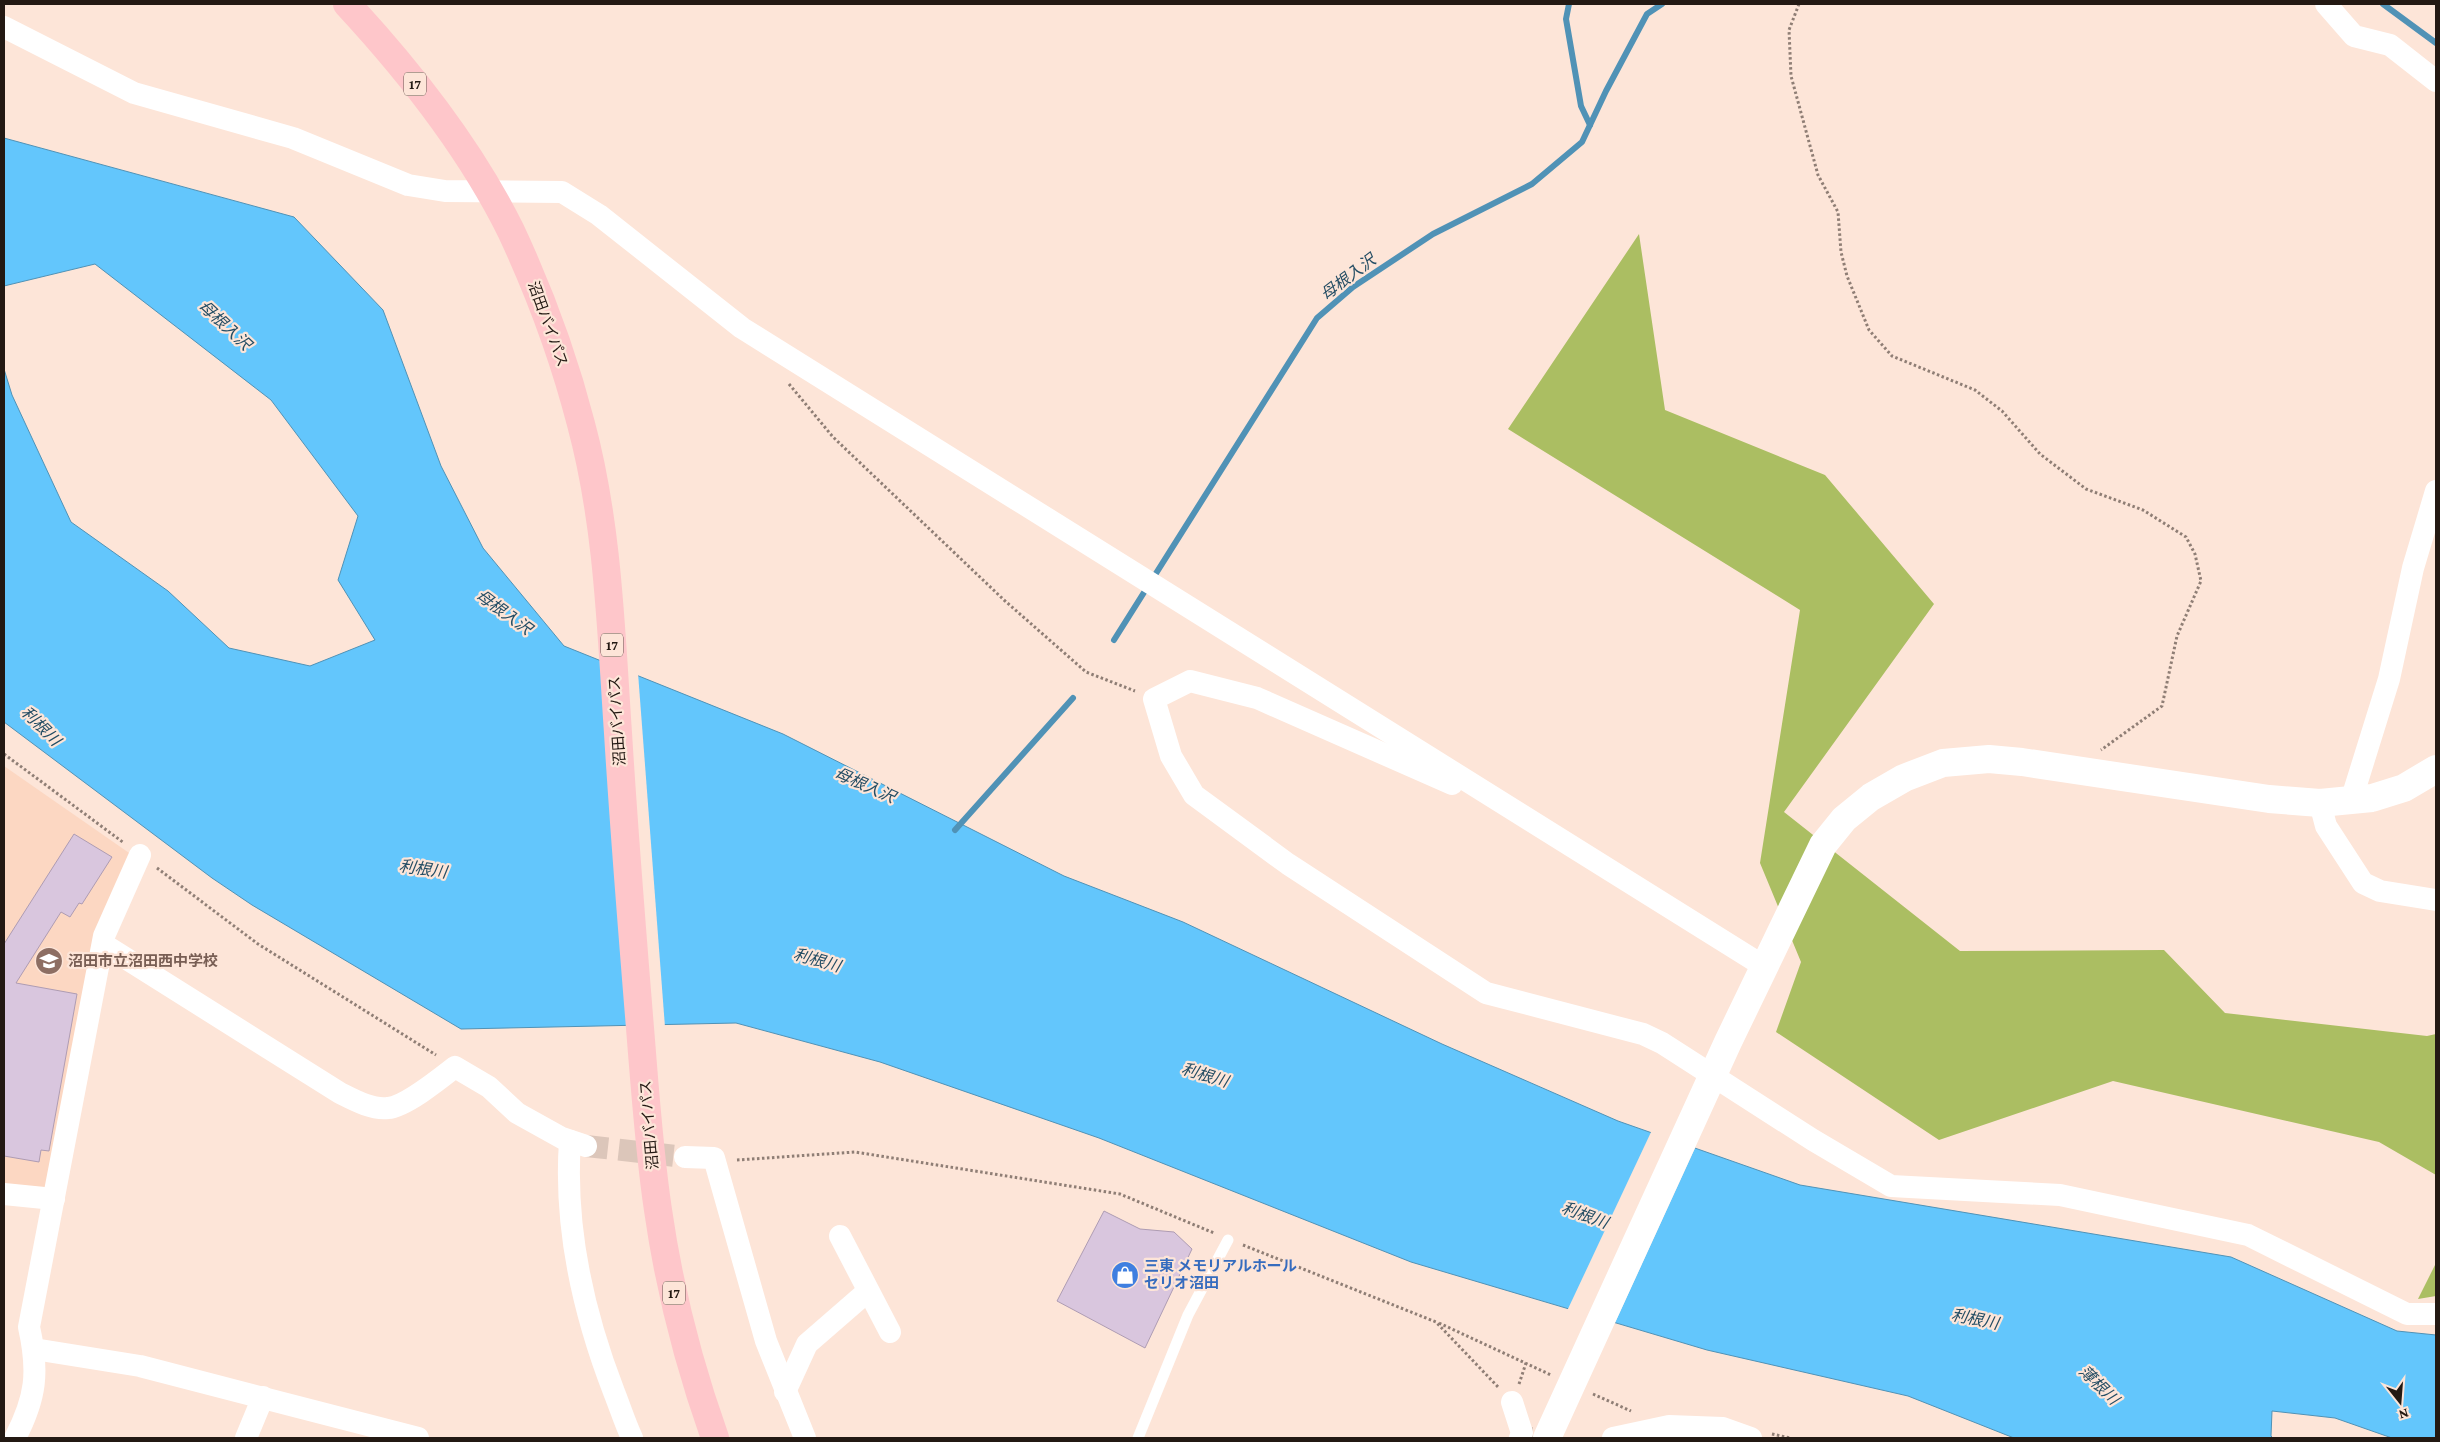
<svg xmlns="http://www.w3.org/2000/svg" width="2440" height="1442" font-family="'Crimson Pro','Noto Sans JP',serif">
<rect width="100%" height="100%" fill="#fde5d8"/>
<polygon fill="#fcd7c2" points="4,766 132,855 51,1184 43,1191 4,1187"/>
<g fill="#abbe62">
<polygon points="1639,234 1665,410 1825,475 1934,604 1784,812 1960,951 2164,950 2225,1013 2427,1036 2436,1034 2436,1175 2379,1142 2113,1081 1939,1140 1776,1032 1801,962 1760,863 1800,610 1508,429"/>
<polygon points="2436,1263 2436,1296 2418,1299"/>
</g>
<polygon fill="#63c6fc" stroke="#5092b6" points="4,138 294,217 383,310 441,466 483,548 564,646 783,734 1064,876 1183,922 1442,1044 1618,1121 1800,1185 2231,1257 2397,1331 2436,1335 2436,1438 2392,1438 2335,1418 2272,1411 2271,1436 2273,1438 2014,1438 1908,1396 1707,1350 1411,1262 1099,1138 880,1062 736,1023 461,1029 252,905 212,878 4,722 4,369 12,395 71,522 168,591 229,648 310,666 375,640 338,580 358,516 271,400 95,264 4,286"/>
<g fill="#fde5d8">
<polygon points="600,658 638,673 665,1027 627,1028"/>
<polygon points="1652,1130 1696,1146 1614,1325 1567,1311"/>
</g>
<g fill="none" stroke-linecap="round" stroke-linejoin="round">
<g stroke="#5092b6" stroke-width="6">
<polyline points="1569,4 1566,19 1581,106 1590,125"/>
<polyline points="2383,4 2436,43"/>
<polyline points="1114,640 1317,318 1353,287 1433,234 1532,184 1582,142 1606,91 1647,14 1662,4"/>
<polyline points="955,830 1073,698"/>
</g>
</g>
<g fill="#d9c6de" stroke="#ae9cb3">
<polygon points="74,834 112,857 82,904 79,903 70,917 61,912 16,983 77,994 49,1151 41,1150 39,1162 4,1156 4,944"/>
<polygon points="1104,1211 1140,1229 1174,1232 1192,1249 1145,1348 1057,1301"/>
</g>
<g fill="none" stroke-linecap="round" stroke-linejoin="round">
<g stroke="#dcc6ba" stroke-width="22" stroke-dasharray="22 11" stroke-linecap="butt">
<polyline points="586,1146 685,1157"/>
<polyline points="1532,1438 1533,1438"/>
</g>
<g stroke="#8f7e75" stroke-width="3" stroke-dasharray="2.5 2.5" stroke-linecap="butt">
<polyline points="1799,4 1789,30 1791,76 1818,175 1838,212 1841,252 1847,276 1869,330 1892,356 1975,390 2002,411 2040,454 2086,489 2143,510 2186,537 2195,554 2201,581 2177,636 2162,706 2101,750"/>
<polyline points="789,384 833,437 1004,600 1086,672 1135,691"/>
<polyline points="4,754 124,843"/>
<polyline points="157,868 258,944 436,1055"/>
<polyline points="737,1160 855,1152 1120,1194 1214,1233"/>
<polyline points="1243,1245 1436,1322 1499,1388"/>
<polyline points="1439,1323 1551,1375"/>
<polyline points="1519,1384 1526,1363"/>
<polyline points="1593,1394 1631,1411"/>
<polyline points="1772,1434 1790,1438"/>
</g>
<polyline stroke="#fff" stroke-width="11" points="1138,1438 1188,1315 1228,1240"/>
<g stroke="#fff" stroke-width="22">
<polyline points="2326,4 2354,36 2390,45 2436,81"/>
<polyline points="4,27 134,93 293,138 408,185 445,191 562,192 599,215 742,328 1765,967"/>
<polyline points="1452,784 1257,698 1190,681 1154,699 1171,756 1194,795 1288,864 1486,993 1643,1034 1662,1043 1813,1140 1891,1186 2060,1195 2248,1235 2407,1314 2436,1314"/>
<polyline points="2351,801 2389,679 2413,568 2436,491"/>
<polyline points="2320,803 2326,826 2363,883 2380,891 2436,900"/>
<path d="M103,944L340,1093C354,1100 372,1110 388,1108C405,1107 441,1078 455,1067L489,1087L517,1113L562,1138L586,1146"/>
<path d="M570,1141C564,1226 583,1312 614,1392C620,1407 625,1423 632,1438"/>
<polyline points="685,1157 714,1158 766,1341 805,1438"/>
<polyline points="4,1194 54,1199"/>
<polyline points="840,1236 890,1332"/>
<polyline points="34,1349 140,1366 418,1438"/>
<polyline points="785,1392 807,1344 868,1291"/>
<polyline points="1512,1402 1522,1433 1520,1438"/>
<path d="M15,1438C36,1398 39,1372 29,1327L104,936L140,855"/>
<polyline points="246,1438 263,1397"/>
<polyline points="1613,1438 1669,1426 1723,1428 1751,1438"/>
</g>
<polyline stroke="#fff" stroke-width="28" points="1547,1438 1728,1042 1823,845 1844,819 1871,797 1904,778 1943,763 1989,759 2022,762 2269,799 2320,803 2372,798 2404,788 2436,769"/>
<path stroke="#fec6ca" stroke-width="28" d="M347,4C410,72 470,148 511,231C540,293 564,358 581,424C608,524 611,630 618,733C624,831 632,930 640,1028C645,1089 649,1150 658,1210C669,1287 689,1365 715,1438"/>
</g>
<defs>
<g id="school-disc" transform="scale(1.4375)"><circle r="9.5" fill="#8d6e63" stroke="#fde5d8"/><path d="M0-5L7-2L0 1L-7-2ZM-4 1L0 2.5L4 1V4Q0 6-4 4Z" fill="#fff"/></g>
<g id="shop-disc" transform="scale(1.4375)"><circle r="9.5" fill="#3f7fe0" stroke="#fde5d8"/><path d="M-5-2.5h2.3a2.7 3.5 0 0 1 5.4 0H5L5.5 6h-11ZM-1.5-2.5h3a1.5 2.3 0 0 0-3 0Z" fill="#fff"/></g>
</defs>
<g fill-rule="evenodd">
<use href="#school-disc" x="49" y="961"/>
<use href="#shop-disc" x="1125" y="1275"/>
</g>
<g text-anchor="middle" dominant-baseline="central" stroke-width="4.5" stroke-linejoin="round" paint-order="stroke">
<g fill="#fde5d8" stroke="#64564e" stroke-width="1">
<rect x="404" y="72.5" width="22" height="23" rx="4"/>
<rect x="601" y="633.5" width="22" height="23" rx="4"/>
<rect x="663" y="1281.5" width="22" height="23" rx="4"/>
</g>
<g font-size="14" font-weight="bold" fill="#231913">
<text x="415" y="84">17</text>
<text x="612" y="645">17</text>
<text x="674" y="1293">17</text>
</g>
<g font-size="15" fill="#231913" stroke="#fde5d8">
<text transform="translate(548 324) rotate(70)">沼田バイパス</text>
<text transform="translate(617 721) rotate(-94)">沼田バイパス</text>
<text transform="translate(649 1125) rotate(-95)">沼田バイパス</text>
</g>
<g font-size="15" font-weight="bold" fill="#785e54" stroke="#fde5d8" text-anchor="start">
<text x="68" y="961">沼田市立沼田西中学校</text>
</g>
<g font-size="15" font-weight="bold" fill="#366cbe" stroke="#fde5d8" text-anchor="start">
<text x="1144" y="1266">三東 メモリアルホール<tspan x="1144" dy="17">セリオ沼田</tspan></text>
</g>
<g font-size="16" font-style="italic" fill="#244d64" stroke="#fde5d8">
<text transform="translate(1348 277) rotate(-37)">母根入沢</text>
<text transform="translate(225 325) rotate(43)">母根入沢</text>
<text transform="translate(504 612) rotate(36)">母根入沢</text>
<text transform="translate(41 726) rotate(45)">利根川</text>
<text transform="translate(865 785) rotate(24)">母根入沢</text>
<text transform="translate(423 869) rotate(8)">利根川</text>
<text transform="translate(817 960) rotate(16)">利根川</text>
<text transform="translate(1205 1075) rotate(17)">利根川</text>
<text transform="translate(1585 1215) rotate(20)">利根川</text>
<text transform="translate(1975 1319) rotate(11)">利根川</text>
<text transform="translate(2099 1385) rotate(44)">薄根川</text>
</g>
</g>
<rect width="2440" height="1442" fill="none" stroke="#231913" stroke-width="10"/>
<g transform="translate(2400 1402) rotate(163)" stroke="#fde5d8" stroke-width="4" paint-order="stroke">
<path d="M0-4L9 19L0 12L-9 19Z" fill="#231913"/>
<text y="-8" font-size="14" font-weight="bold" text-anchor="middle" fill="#231913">N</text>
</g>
</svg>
